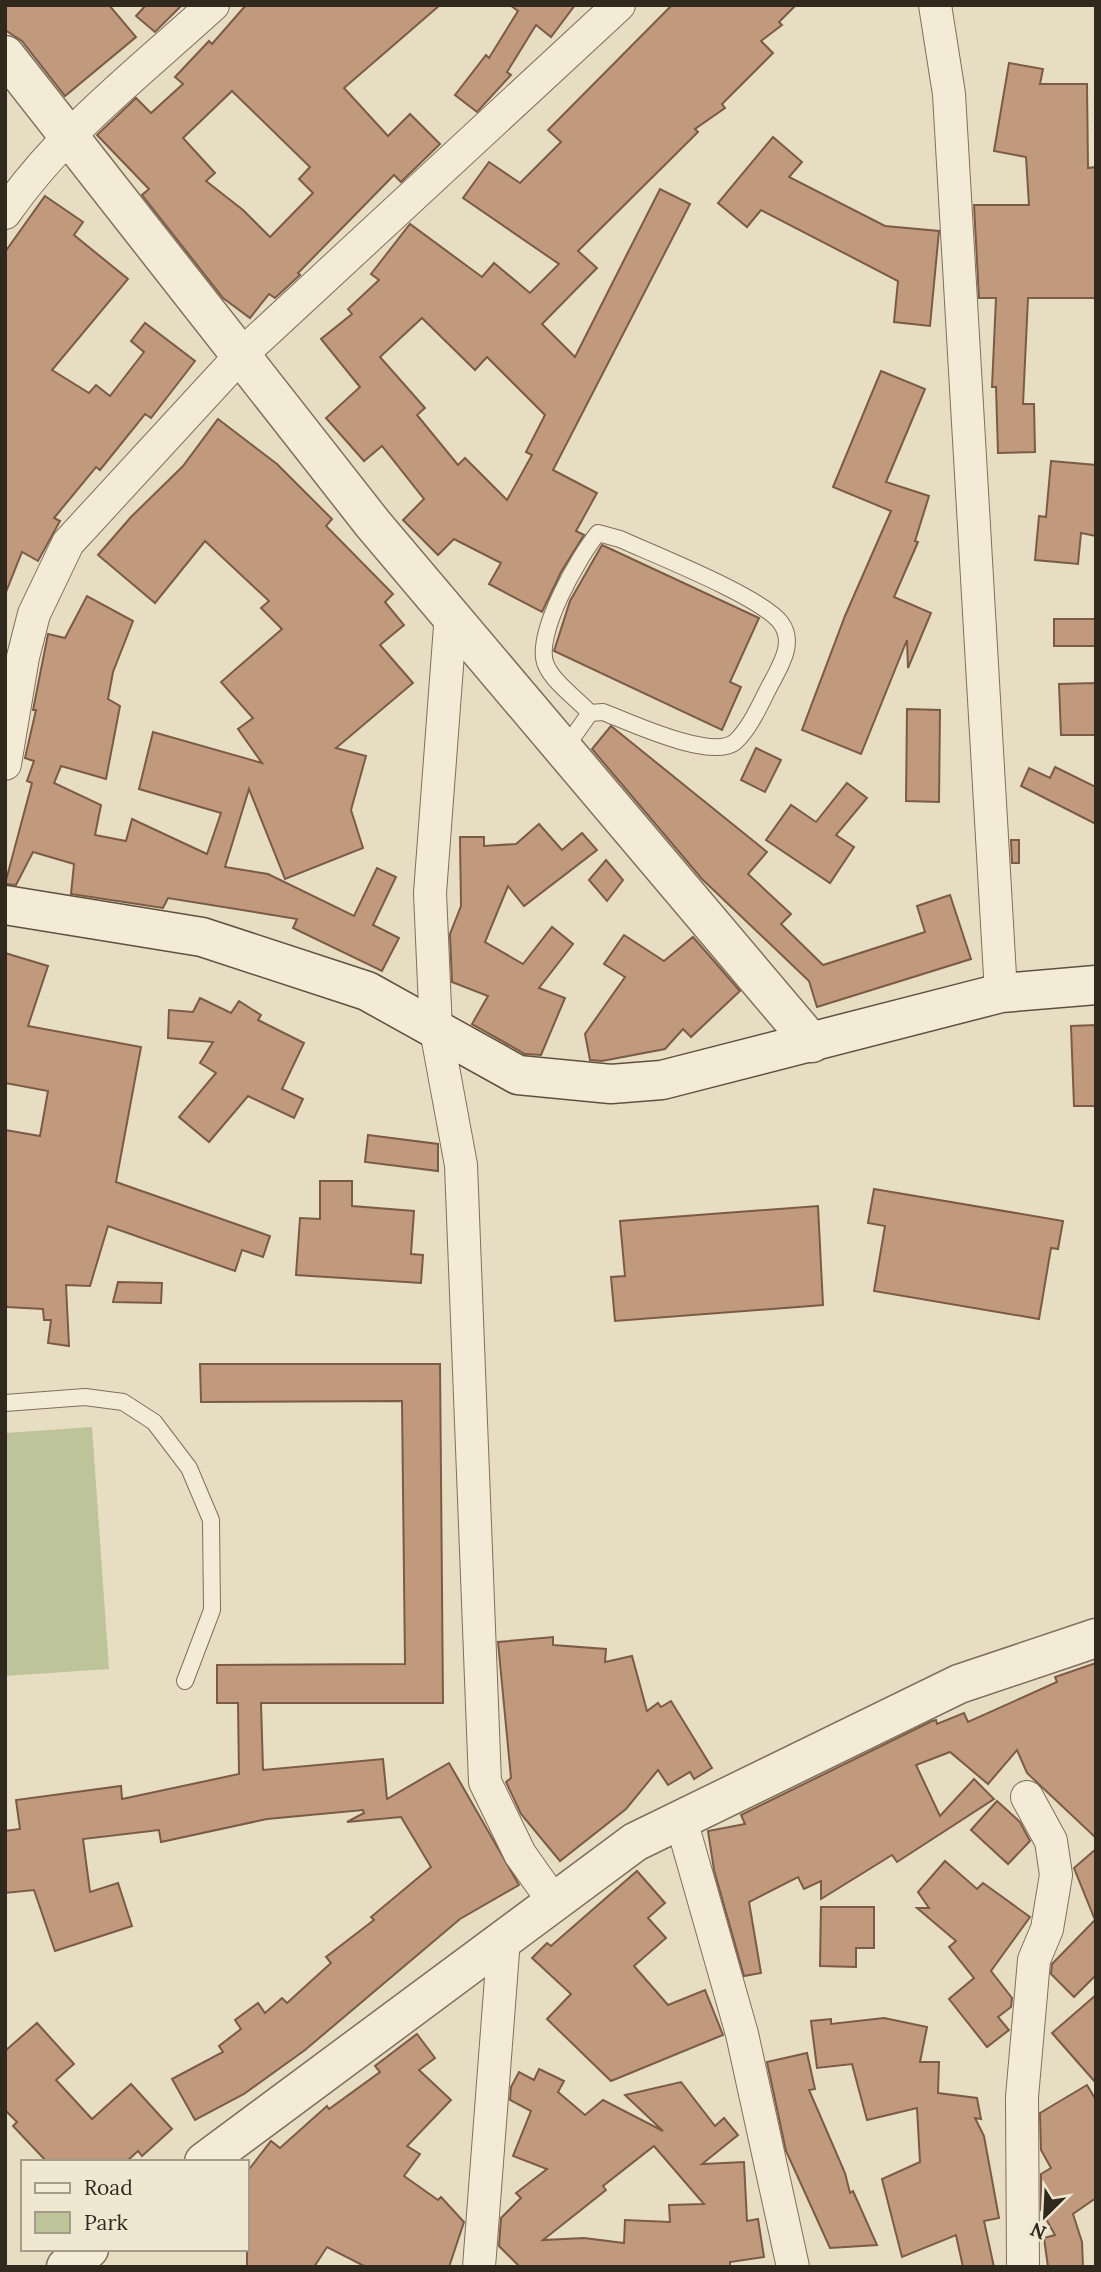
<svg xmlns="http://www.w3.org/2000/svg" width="1101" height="2272" font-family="Lora,serif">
<rect width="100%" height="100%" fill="#e7ddc3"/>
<polygon fill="#bec499" points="92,1427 109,1669 5,1676 5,1433"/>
<g fill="#c19a7e" stroke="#7b5b45" stroke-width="2" fill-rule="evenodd">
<polygon points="5,5 109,5 136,37 65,96 22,41 5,30"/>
<polygon points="146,5 182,5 155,32 136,16"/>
<path d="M246,5H440L344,88L388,136L410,114L440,144L401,182L394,175L298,273L300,275L275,298L269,294L250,318L223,298L142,195L149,189L97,135L136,98L151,113L183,84L175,77L209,41L212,44ZM232,91L310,167L299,179L313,193L270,237L243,210L206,181L215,173L183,138Z"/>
<polygon points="510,5 575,5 551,37 536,25 507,72 511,75 477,112 455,95 486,55 489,58 518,11"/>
<path d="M672,5H796L779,22L782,25L761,41L773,53L722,104L725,108L695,129L698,132L578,251L597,268L542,324L575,357L660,189L690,204L553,470L597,493L576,531L584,535L561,572L542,612L489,584L501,563L454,539L438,555L403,520L424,499L382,446L364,461L326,418L360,387L321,339L352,314L348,309L379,280L371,274L410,224L482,277L494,263L530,293L559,264L463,198L489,162L520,183L561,142L548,130ZM422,318L475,370L487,357L545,415L526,452L532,455L507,500L465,458L458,465L417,415L425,408L380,357Z"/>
<polygon points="1009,63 1043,69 1040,84 1087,84 1088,168 1096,167 1096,298 1028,298 1023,404 1034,404 1035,452 998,453 996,387 992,387 996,298 979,298 974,205 1029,205 1026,157 994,151"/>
<polygon points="773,137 802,162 789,177 885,226 939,231 930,326 894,322 898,281 761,210 747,227 718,203"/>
<polygon points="45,196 83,222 74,235 128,279 52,370 89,393 96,385 110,396 144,352 131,341 145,323 195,361 151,418 145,414 100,470 96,467 54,518 60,521 38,561 22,552 6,592 5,252"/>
<polygon points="881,371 925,389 886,482 929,496 915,541 918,542 894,597 931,613 908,668 907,640 861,754 802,730 845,616 891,511 833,487"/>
<polygon points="218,419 277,464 332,519 326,526 393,594 385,602 404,625 380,645 413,683 336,748 366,756 351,810 363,848 285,879 249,789 225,867 268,874 354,916 377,868 396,877 373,925 399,938 382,971 293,928 297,919 168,898 163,908 71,894 74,864 33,852 16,885 5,884 32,783 27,781 34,761 25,758 36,710 33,710 48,634 65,638 87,596 133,621 113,672 108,699 120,706 106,779 61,766 54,783 101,805 95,835 126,841 132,819 207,854 221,813 139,789 153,732 262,763 238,729 253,718 221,682 282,629 261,608 269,601 205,541 155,603 98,555 131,517 183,466"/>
<polygon points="1051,461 1096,465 1096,536 1081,533 1078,564 1035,560 1039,516 1046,517"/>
<polygon points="602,545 759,618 730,682 741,687 722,730 554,651 570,601"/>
<rect x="1054" y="619" width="42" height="27"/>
<polygon points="1096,683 1096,735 1061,735 1059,684"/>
<polygon points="907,709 940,710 939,802 906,801"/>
<polygon points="611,726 767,852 748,874 791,914 781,924 823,965 925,932 917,906 950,895 971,959 817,1007 809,981 702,879 592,749"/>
<polygon points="756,748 781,760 765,792 741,780"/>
<polygon points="1055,767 1096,787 1096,824 1021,786 1029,768 1050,778"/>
<polygon points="847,783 867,798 836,835 854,847 830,883 766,840 791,805 816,822"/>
<polygon points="539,824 562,850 582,833 597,850 524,906 508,886 485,942 523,964 552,927 573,944 539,988 565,998 541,1055 525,1054 472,1024 488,996 452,982 450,934 461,906 460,837 484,837 484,846 516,844"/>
<polygon points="1011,840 1019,840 1019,863 1012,863"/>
<polygon points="606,860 623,880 607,901 589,880"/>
<polygon points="624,935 664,961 693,937 740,991 691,1037 683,1029 665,1049 602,1061 590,1060 585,1034 625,977 604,964"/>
<polygon points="5,953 48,966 28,1026 141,1047 116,1182 270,1236 263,1257 242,1250 235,1271 108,1226 90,1286 66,1285 69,1346 48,1343 51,1320 44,1320 43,1309 7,1307 5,1303 5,1130 40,1136 48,1091 5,1083"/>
<polygon points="200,998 231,1013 239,1001 261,1015 258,1020 304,1043 282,1089 303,1099 294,1118 248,1096 209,1142 179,1117 216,1073 200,1063 213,1042 168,1038 169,1010 193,1012"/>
<polygon points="1096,1025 1096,1106 1074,1106 1071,1026"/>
<polygon points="368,1135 438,1144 438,1171 365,1162"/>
<polygon points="320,1181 352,1181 352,1206 414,1211 411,1254 423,1255 421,1283 296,1275 300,1218 320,1219"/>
<polygon points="874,1189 1063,1221 1058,1249 1051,1248 1039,1319 874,1291 885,1226 868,1223"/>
<polygon points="818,1206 823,1305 615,1321 611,1277 625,1276 620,1221"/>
<polygon points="118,1282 162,1283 161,1303 113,1302"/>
<polygon points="200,1364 440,1364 443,1703 261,1703 263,1770 383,1759 387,1799 449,1763 519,1885 460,1919 305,2050 244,2094 195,2120 172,2079 223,2052 219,2046 241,2029 235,2020 258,2003 265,2013 282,1998 287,2003 331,1963 326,1957 374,1920 371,1917 431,1867 401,1817 347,1822 364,1813 363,1810 267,1819 161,1842 159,1830 83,1839 90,1892 118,1883 132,1926 55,1951 34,1890 5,1893 5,1831 20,1829 16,1800 121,1786 122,1799 239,1774 238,1703 217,1703 217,1665 405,1664 402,1401 201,1402"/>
<polygon points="553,1637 553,1645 606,1649 605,1662 632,1656 647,1711 658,1703 661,1707 671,1701 712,1768 694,1779 690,1772 668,1785 658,1770 626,1809 560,1861 521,1814 506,1782 511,1778 498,1642"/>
<polygon points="1096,1663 1096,1838 1027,1773 1017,1750 988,1784 950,1752 916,1765 940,1816 974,1779 994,1799 897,1862 892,1855 821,1899 821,1881 804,1889 798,1877 749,1902 761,1973 744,1976 714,1870 708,1831 745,1824 741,1815 932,1721 936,1720 937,1724 964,1713 968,1722 1057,1682 1055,1677"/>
<polygon points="997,1801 1020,1822 1030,1841 1008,1864 971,1830"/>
<polygon points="1096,1849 1096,1975 1074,1997 1051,1974 1052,1964 1095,1920 1074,1868"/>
<polygon points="945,1861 977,1889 983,1883 1030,1917 991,1971 1012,1998 1011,2007 998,2017 1009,2030 987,2047 949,1999 974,1978 949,1947 956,1941 917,1908 929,1908 918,1892"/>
<polygon points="637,1871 665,1903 648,1918 666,1938 634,1966 668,2005 705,1990 723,2035 611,2081 547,2019 571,1994 532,1958 547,1943 551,1946"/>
<polygon points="821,1907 874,1907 874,1948 856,1948 856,1967 820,1966"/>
<polygon points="1096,1995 1096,2083 1052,2033"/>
<polygon points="884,2018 927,2027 920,2062 939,2062 938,2093 977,2098 981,2119 975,2118 984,2136 999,2218 984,2221 994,2267 963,2267 956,2235 902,2257 882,2179 920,2162 917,2108 867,2120 852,2064 817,2068 811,2021 831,2019 831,2024"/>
<polygon points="37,2023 74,2064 56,2080 92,2119 131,2084 172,2129 142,2156 138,2151 126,2162 47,2162 13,2126 17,2122 5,2110 5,2051"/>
<polygon points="417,2034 435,2058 419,2070 451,2100 407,2146 420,2154 404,2176 438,2200 441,2197 464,2222 449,2267 366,2267 327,2247 314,2267 247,2267 247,2172 271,2141 280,2148 327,2106 329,2109 380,2072 375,2066"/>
<polygon points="807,2053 815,2089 809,2090 845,2173 850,2193 853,2191 877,2245 830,2248 786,2151 767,2062"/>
<path d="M539,2069L564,2081L558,2092L585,2115L603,2100L663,2131L625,2095L681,2082L715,2126L724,2118L738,2135L702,2164L744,2162L747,2221L758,2219L764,2257L730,2262V2267H520L499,2246L501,2218L521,2198L516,2193L547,2169L513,2156L531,2111L510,2100L511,2087L519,2072L534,2080ZM654,2146L704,2204L669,2205L670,2222L625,2220L624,2243L584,2238L543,2240L606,2190L603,2186Z"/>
<polygon points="1087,2085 1096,2100 1096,2198 1073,2214 1082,2242 1083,2267 1048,2267 1044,2238 1055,2235 1041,2210 1041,2174 1051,2168 1041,2150 1040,2113"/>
</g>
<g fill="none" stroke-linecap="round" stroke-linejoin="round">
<g stroke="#7f6f5c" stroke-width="18">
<g id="service">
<path d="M565,748L590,713L603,712C629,722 712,761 735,742C752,727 763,697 774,678C783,661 794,641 781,623C762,597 655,555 620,539L598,533C579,556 533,636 546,665C553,682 577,699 590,713"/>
<polyline points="5,1403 85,1397 123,1402 154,1422 189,1468 211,1520 212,1610 185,1681"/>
</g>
</g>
<g stroke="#7f6f5c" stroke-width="34">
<g id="minor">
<polyline points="935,5 949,94 1001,993"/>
<path d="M5,213C61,132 141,71 213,5"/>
<polyline points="451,613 430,893 436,1030 461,1165 485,1782 520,1854 554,1902"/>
<polyline points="5,764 23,657 34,614 68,543 241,355 619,5"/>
<polyline points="681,1820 742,2034 793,2267"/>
<polyline points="479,2267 504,1939"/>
<polyline points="1023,2267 1022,2097 1034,1960 1047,1929 1056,1875 1051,1841 1027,1797"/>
</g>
</g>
<g stroke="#7f6f5c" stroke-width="41">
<g id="tertiary">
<polyline points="5,55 373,524 812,1043"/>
<polyline points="204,2162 635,1842 959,1684 1096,1638"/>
<polyline points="66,2267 89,2249"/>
</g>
</g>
<g stroke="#61503f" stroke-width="41">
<polyline id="secondary" points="5,905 202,937 367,991 518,1075 611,1084 662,1080 1001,993 1096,985"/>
</g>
<use href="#service" stroke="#f3ebd5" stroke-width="16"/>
<use href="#minor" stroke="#f3ebd5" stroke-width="32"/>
<use href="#tertiary" stroke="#f3ebd5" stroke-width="38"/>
<use href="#secondary" stroke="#f3ebd5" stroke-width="38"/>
</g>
<rect width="1101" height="2272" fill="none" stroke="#31281e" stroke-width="14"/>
<rect x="21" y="2160" width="228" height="91" fill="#f0e7d1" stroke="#a49b89" stroke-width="2"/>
<rect x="35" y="2183" width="35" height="10" fill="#f3ebd5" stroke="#a49b89" stroke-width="2"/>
<text x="84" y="2195" font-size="21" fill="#31281e">Road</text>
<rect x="35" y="2212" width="35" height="21" fill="#bec499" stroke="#a49b89" stroke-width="2"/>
<text x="84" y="2230" font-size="21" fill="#31281e">Park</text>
<g transform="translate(1045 2216) rotate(204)" stroke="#f0e7d1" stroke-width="5" paint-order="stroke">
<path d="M0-5L12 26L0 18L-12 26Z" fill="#31281e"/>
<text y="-10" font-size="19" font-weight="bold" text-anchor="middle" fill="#31281e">N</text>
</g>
</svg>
